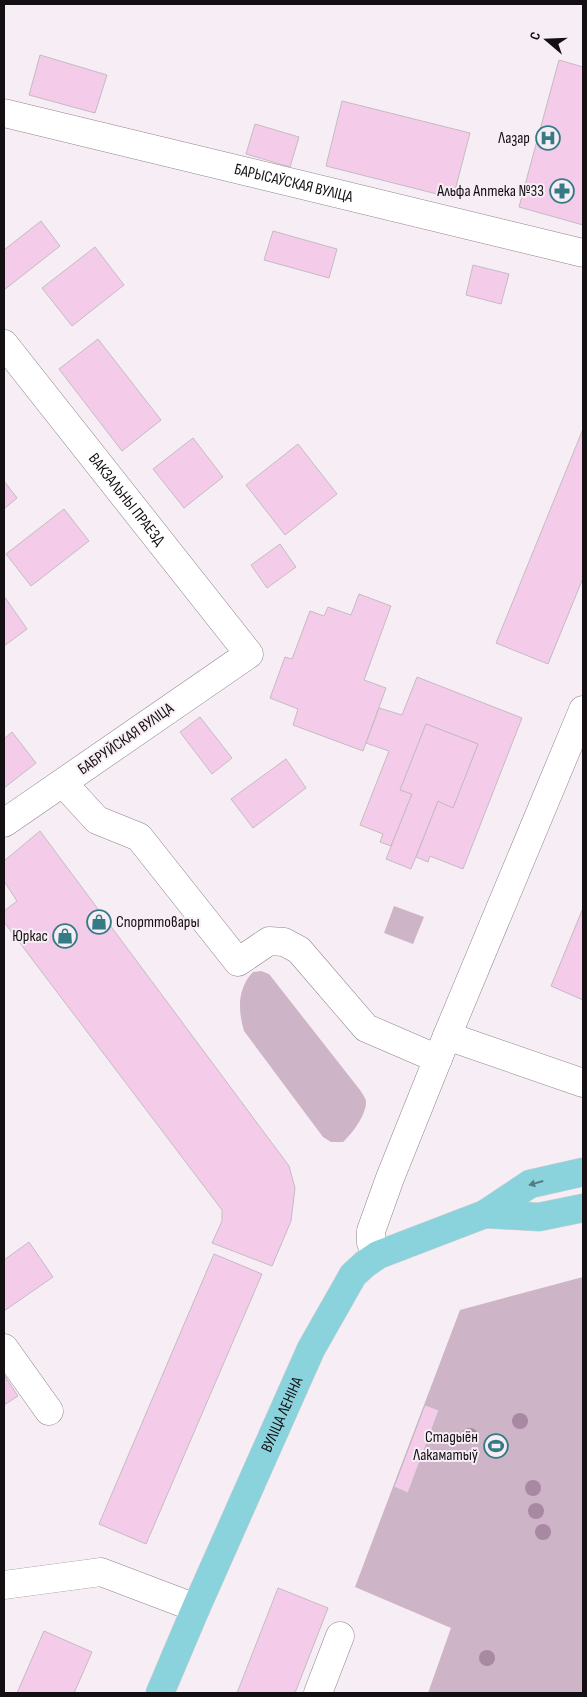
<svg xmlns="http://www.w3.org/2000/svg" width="587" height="1697" font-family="'Sofia Sans Condensed',sans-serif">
<rect width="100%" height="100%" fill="#f7edf4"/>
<g fill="#cdb4c7">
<polygon points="394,906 424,917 413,944 384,933"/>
<path d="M261,971L269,974L360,1090C362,1093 365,1097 366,1101C367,1114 352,1134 343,1142H331L323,1137L244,1031C238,1010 237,989 253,972Z"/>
<polygon points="583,1277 583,1693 428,1693 451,1628 355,1587 460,1310"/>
</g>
<g fill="#f4ccea" stroke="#c5bbc2">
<polygon points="40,55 107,75 95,113 29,95"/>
<polygon points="559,60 583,67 583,225 519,207"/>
<polygon points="342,101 470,133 453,198 326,166"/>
<polygon points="255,124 299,137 290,167 246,154"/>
<polygon points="41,221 60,246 4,290 4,250"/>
<polygon points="273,231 337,249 329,278 264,260"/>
<polygon points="95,247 124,285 72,326 42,288"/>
<polygon points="473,265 509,274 501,304 466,295"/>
<polygon points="98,339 161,420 122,451 59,369"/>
<polygon points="583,429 583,578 548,664 496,643"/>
<polygon points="193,438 223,477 184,508 153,469"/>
<polygon points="298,444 337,494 285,535 246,485"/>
<polygon points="4,481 17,498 4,509"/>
<polygon points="64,509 89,541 31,586 6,554"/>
<polygon points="280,544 296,567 267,588 251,565"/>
<polygon points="359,594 391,606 364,680 386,688 363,751 293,725 298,709 270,698 285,657 292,659 310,611 324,616 328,607 351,615"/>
<polygon points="4,596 27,629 4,646"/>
<polygon points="417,677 522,718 463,869 430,856 428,862 416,857 438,801 453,808 478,744 426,724 400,790 412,794 391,846 380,842 383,834 360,825 389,751 366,743 379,708 402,715"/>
<polygon points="200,717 232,758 212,774 180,732"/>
<polygon points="426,724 478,744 453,808 438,801 411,869 386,859 412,794 400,790"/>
<polygon points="12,732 36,763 4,788 4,739"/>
<polygon points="286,759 306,788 253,828 231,799"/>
<polygon points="40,831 289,1166 295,1188 291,1221 272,1266 212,1243 222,1221 222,1210 4,922 4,911 17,901 4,881 4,861"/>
<polygon points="583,908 583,1000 551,986"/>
<polygon points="29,1242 53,1277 4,1311 4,1260"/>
<polygon points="214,1254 262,1274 146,1544 99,1524"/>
<polygon points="4,1375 18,1396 4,1405"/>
<polygon points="425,1405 439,1410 408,1493 394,1487"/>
<polygon points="278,1588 328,1608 295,1693 237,1693"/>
<polygon points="44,1631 92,1652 74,1693 17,1693"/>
</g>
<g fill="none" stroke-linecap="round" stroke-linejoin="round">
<g stroke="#8e858c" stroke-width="29">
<g id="minor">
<path id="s1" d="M4,113L583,253"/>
<path id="s2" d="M4,344L249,654L4,823"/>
<polyline points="63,783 97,820 139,837 238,962 269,941 284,942 299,950 366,1028 438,1059"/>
<polyline points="447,1036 583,1083"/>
<polyline points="378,1255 371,1243 371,1231 390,1178 447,1036 583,710"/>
<polyline points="4,1348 49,1411"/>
<polyline points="4,1585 101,1572 196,1608"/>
<polyline points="318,1693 340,1636"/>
</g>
</g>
<g stroke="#d0cfd0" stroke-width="29">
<g id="major">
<polyline points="485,1214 539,1217 583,1208"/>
<path id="s3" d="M160,1693L196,1608L311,1349L353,1275L365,1264L378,1255L485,1214L530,1184L583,1172"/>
</g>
</g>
<use href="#minor" stroke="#fff" stroke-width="28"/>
<use href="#major" stroke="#8ad3dd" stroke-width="28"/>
</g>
<g fill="#a889a2">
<circle cx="520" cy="1421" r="8"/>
<circle cx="470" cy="1436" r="8"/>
<circle cx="533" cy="1488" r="8"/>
<circle cx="536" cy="1511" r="8"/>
<circle cx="543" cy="1532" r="8"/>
<circle cx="487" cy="1658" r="8"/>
</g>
<defs><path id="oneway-solid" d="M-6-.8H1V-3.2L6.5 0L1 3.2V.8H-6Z" transform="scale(1.25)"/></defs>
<use fill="#547b82" href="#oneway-solid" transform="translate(536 1183) rotate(164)"/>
<defs>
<g id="hospital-ring" transform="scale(1.25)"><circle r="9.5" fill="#f7edf4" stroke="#347b86" stroke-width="1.5"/><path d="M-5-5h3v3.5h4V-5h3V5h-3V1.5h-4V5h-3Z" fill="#347b86"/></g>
<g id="pharmacy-ring" transform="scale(1.25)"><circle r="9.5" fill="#f7edf4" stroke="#347b86" stroke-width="1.5"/><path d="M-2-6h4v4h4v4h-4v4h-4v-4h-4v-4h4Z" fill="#347b86"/></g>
<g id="shop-ring" transform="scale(1.25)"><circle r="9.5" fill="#f7edf4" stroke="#347b86" stroke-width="1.5"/><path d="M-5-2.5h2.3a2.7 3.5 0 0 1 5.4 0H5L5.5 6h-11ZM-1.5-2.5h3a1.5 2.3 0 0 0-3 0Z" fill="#347b86"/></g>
<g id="stadium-ring" transform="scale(1.25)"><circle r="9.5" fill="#f7edf4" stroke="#347b86" stroke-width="1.5"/><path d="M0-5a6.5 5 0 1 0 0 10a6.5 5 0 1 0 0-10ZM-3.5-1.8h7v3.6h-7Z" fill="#347b86"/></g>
</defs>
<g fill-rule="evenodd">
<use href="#hospital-ring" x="548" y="138"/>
<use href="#pharmacy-ring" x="562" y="191"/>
<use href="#shop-ring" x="99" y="922"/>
<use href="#shop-ring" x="65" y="936"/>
<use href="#stadium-ring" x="496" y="1446"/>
</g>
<g text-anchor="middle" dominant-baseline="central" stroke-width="4" stroke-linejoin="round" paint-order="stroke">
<g font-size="16" fill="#130f12" stroke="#f7edf4" text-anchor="end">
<text x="530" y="138">Лазар</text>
<text x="544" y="191">Альфа Аптека №33</text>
<text x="116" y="922" text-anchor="start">Спорттовары</text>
<text x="48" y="936">Юркас</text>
<text x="478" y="1437">Стадыён<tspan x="478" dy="18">Лакаматыў</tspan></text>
</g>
<g font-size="16" fill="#130f12" stroke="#f7edf4">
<text stroke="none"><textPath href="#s1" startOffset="298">БАРЫСАЎСКАЯ ВУЛІЦА</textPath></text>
<text stroke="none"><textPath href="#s2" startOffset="198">ВАКЗАЛЬНЫ ПРАЕЗД</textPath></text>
<text transform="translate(126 739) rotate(-35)">БАБРУЙСКАЯ ВУЛІЦА</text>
<text stroke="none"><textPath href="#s3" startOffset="304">ВУЛІЦА ЛЕНІНА</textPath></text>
</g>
</g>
<rect width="587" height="1697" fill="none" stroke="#130f12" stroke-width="10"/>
<g transform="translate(547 40) rotate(289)" stroke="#f7edf4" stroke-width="4" paint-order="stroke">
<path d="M0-4L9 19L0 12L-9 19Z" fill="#130f12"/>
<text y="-8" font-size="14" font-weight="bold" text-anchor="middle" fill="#130f12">С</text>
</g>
</svg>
